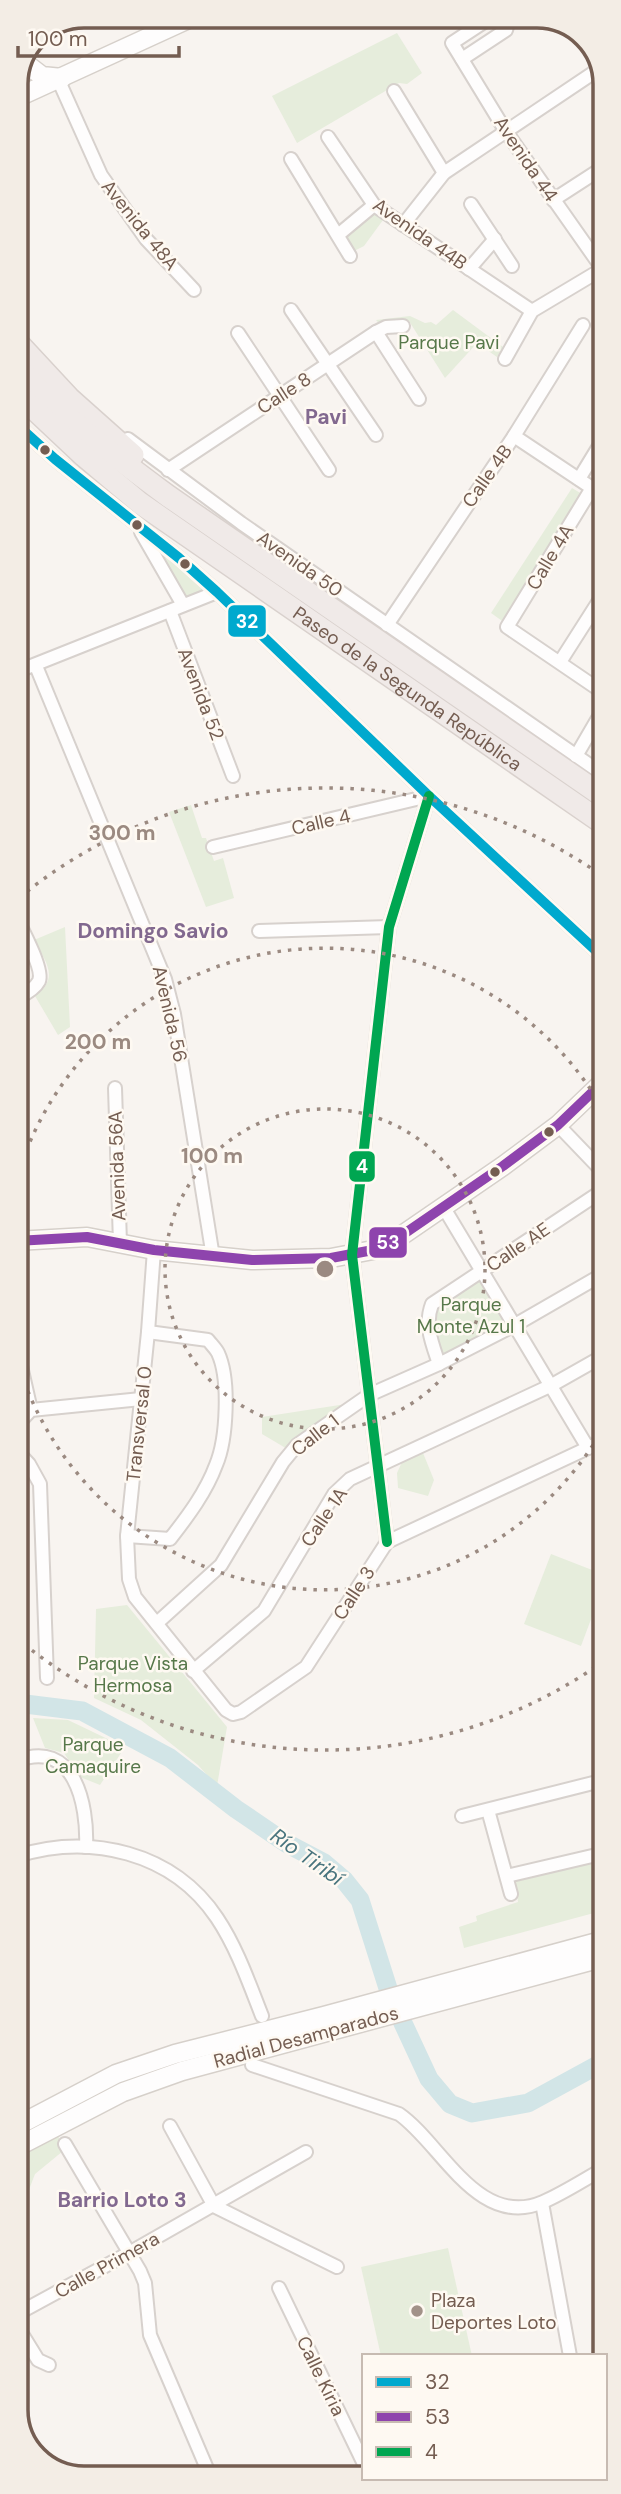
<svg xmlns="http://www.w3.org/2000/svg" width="621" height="2494" font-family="'DM Sans',sans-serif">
<rect width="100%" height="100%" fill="#f8f4f0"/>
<g fill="#e6eddc">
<polygon points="397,33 422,73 407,84 399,83 297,143 272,96"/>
<polygon points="371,212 383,220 364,246 352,252 343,237"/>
<polygon points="453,310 503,347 497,357 477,343 445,378 409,321 396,322 385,330 376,320 410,316 425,323 431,322 436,325"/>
<polygon points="572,488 587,497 505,623 491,613"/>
<polygon points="154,542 207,589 186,597"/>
<polygon points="191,805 202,838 206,838 214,861 223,858 234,898 206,907 169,812"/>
<path d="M65,927L70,1027L58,1035L35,996C60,978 46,962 34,940Z"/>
<polygon points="481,1277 509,1325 441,1358 434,1333 433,1309"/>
<path d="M346,1404L349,1407C322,1421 308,1426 289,1450L262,1434V1417Z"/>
<polygon points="423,1453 434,1480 428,1496 398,1488 397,1473 402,1462"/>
<polygon points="551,1554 605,1575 605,1582 581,1646 524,1624"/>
<polygon points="127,1605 227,1727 217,1786 198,1765 141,1720 94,1698 96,1609"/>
<polygon points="33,1718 68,1720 116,1743 121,1753 100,1785 80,1777 64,1753 45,1748"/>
<polygon points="605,1858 605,1910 464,1948 459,1927 477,1921 476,1916 518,1902 515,1880"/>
<polygon points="58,2136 64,2148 63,2151 35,2174 17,2221 17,2159"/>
<polygon points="448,2248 472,2356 381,2356 361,2267"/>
</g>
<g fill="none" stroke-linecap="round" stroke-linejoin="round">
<polyline stroke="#d2e5e7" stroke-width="19" points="17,1703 82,1711 170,1758 236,1809 286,1843 324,1863 344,1880 360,1900 392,2001 402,2021 429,2079 450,2104 472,2113 528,2103 605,2061"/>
<g stroke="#d7d1cd" stroke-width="16">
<g id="street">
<polyline points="493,16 452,43 505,130 604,271"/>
<polyline points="462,59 506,30 508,23 503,16"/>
<polyline points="58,79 101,175 146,239 194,290"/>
<polyline points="394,91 444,173"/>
<polyline points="328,137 374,205 532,311"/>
<polyline points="291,159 350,256"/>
<polyline points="553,200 604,167"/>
<polyline points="471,204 512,266"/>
<polyline points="403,225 444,173 602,67"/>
<polyline points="338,235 374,205"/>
<polyline points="469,269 495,239"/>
<polyline points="291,310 376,435"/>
<polyline points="376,332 419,399"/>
<polyline points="238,333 329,470"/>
<polyline points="505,359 532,311 604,268"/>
<polyline points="16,424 55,459 179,558 217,592 429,796 604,958"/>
<polyline points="514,436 604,496"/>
<polyline points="128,439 241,523 604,775"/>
<polyline points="168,470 376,332 386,327 403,326"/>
<polyline points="579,479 604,438"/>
<polyline points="592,488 507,627 604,693"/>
<polyline points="141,532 183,605"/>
<polyline points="170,611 233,776"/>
<polyline points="387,625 514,436 583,325"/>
<polyline points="560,662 604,593"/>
<polyline points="36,666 165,979 174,1014 213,1257"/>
<polyline points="16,672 217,592"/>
<polyline points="576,756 604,708"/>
<polyline points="213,847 429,796"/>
<path d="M16,917C22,929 44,970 39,981C35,989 24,995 16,999"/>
<polyline points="259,931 389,927"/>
<polyline points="115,1088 120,1243"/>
<polyline points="558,1125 605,1174"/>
<polyline points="444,1208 588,1448"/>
<polyline points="154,1250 148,1332 127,1536 129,1579 135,1597 226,1710 233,1714 241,1712 306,1667 387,1542 605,1440"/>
<polyline points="16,1344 31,1410"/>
<path d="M439,1364C432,1343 424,1325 432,1304L605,1189"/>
<polyline points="16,1426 31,1410 141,1399"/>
<polyline points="16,1450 29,1464 40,1484 47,1678"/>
<path d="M127,1536L170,1539C188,1516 206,1492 216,1465C227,1439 230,1379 218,1353C216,1349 211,1344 208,1340L148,1332"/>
<polyline points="387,1542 352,1255 389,927 429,796"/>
<polyline points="157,1623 221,1565 283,1462 297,1445 369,1395 439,1364 515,1325 605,1273"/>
<polyline points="193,1671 264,1611 334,1494 350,1479 552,1385 605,1355"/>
<path d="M17,1761C74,1738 88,1804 86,1847"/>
<polyline points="488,1810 511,1894"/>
<polyline points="462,1816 605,1780"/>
<path d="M17,1856C90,1833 173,1852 217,1918C237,1948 249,1983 262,2016"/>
<polyline points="507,1876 605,1853"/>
<path d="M252,2065L399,2114C441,2143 478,2230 543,2202C564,2193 585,2179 605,2168"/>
<polyline points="170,2126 214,2206 337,2267"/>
<polyline points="65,2144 140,2271 145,2283 150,2335 211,2478"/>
<polyline points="542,2203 570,2356"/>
<polyline points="279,2288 364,2464"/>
<polyline points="17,2314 129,2253 306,2152"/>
<polyline points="17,2326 38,2360 49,2365"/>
</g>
</g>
<g stroke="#d6d0ca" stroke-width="21">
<g id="secondary">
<polyline points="25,63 42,76 62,78"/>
<polyline points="16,98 195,16"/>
<polyline points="16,1241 87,1237 154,1250 252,1260 331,1258 373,1250 398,1238 503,1166 558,1125 605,1080"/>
<polyline points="17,2126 116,2074 175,2054 324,2016 605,1940"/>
<polyline points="17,2147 123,2092 182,2071 605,1957"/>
</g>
</g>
<g stroke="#d9d1cd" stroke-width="24">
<g id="highway">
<polyline points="16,341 69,398 133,455"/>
<path d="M16,365C61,416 114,456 168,496L604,797"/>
<path id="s1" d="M16,392L84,456L140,503L604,824"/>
</g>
</g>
<use href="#street" stroke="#fefdfd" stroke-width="12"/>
<use href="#secondary" stroke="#fefdfd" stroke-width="18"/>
<use href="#highway" stroke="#f0eae8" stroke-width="21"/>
<g stroke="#fef9f2" stroke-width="16">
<polyline id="bus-1" points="16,424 55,459 179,558 217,592 429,796 604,958"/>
</g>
<g stroke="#fef9f2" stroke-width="16">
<polyline id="bus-2" points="16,1241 87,1237 154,1250 252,1260 331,1258 373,1250 398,1238 503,1166 558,1125 605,1080"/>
</g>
<g stroke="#fef9f2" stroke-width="16">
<polyline id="bus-3" points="387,1542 352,1255 389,927 429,796"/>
</g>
<use href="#bus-1" stroke="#00a9ce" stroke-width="10"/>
<use href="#bus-2" stroke="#8e44ad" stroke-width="10"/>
<use href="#bus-3" stroke="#00a651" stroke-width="10"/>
</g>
<g fill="none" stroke="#9b8a81" stroke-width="3.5" stroke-dasharray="3.5 7">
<circle cx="325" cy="1269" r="160"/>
<path d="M604 1427A321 321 0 0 1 16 1357M16 1181A321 321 0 0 1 604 1111"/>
<path d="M604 1661A481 481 0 0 1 19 1640M19 898A481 481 0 0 1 604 877"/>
</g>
<g fill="#745d51" stroke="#fef9f2" stroke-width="2.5">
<circle cx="45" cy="450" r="6"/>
<circle cx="137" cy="525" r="6"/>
<circle cx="185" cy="564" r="6"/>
<circle cx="549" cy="1132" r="6"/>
<circle cx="495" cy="1172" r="6"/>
</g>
<circle fill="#a29289" stroke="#fef9f2" stroke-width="2.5" cx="417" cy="2311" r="7"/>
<g text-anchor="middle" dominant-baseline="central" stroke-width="5" stroke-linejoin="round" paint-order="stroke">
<g font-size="19" fill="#745d51" stroke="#fef9f2">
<text transform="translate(526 159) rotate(56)">Avenida 44</text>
<text transform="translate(140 225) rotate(51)">Avenida 48A</text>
<text transform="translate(420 234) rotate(35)">Avenida 44B</text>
<text transform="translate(284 393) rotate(-33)">Calle 8</text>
<text transform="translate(487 476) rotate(-55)">Calle 4B</text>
<text transform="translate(550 557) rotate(-59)">Calle 4A</text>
<text transform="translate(300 564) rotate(35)">Avenida 50</text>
<text stroke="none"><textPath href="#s1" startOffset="492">Paseo de la Segunda República</textPath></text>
<text transform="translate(201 694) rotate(69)">Avenida 52</text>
<text transform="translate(321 822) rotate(-13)">Calle 4</text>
<text transform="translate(170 1014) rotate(77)">Avenida 56</text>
<text transform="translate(117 1166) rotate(-92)">Avenida 56A</text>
<text transform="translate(518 1247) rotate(-34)">Calle AE</text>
<text transform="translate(139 1424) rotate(-84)">Transversal 0</text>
<text transform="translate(315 1435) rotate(-38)">Calle 1</text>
<text transform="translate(324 1517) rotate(-56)">Calle 1A</text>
<text transform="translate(354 1593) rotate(-57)">Calle 3</text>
<text transform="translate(306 2037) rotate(-15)">Radial Desamparados</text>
<text transform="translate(107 2265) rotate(-29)">Calle Primera</text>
<text transform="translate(321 2376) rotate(64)">Calle Kiria</text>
</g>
<g font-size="19" fill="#57784a" stroke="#fef9f2">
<text x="449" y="342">Parque Pavi</text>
<text x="471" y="1304">Parque<tspan x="471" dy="22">Monte Azul 1</tspan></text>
<text x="133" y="1663">Parque Vista<tspan x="133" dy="22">Hermosa</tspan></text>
<text x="93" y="1744">Parque<tspan x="93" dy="22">Camaquire</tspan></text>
</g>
<g font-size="19" fill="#745d51" stroke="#fef9f2" text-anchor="start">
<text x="431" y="2300">Plaza<tspan x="431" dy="22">Deportes Loto</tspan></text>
</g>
<g font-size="21" font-weight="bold" fill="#82698f" stroke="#fef9f2">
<text x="326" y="417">Pavi</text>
<text x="153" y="931">Domingo Savio</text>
<text x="122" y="2200">Barrio Loto 3</text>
</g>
<g font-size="21" font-style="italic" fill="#49757e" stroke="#fef9f2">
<text transform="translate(307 1857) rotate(35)">Río Tiribí</text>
</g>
</g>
<path d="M0 0H621V2494H0ZM84 28H537A56 56 0 0 1 593 84V2410A56 56 0 0 1 537 2466H84A56 56 0 0 1 28 2410V84A56 56 0 0 1 84 28Z" fill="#f3ede5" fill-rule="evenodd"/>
<path fill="none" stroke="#745d51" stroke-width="3.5" d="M84 28H537A56 56 0 0 1 593 84V2410A56 56 0 0 1 537 2466H84A56 56 0 0 1 28 2410V84A56 56 0 0 1 84 28Z"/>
<circle cx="325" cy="1269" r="10" fill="#9b8a81" stroke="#fef9f2" stroke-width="3.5"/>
<g font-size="21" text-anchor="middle" font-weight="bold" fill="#9b8a81" stroke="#fef9f2" stroke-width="5" stroke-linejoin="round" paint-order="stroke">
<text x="122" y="840">300 m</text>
<text x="98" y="1049">200 m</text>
<text x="212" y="1163">100 m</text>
</g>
<g stroke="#fef9f2" stroke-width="2.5">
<rect x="227" y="604" width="40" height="34" rx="7" fill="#00a9ce"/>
<rect x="348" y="1150" width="28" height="33" rx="7" fill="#00a651"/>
<rect x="368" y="1226" width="40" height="33" rx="7" fill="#8e44ad"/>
</g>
<g font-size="19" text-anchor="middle" font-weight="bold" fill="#fff">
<text x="247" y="628">32</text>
<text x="362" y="1173">4</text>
<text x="388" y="1249">53</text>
</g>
<rect x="362" y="2354" width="245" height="126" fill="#fef9f2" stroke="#c7bbb2" stroke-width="2"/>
<rect x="376" y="2377" width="35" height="10" fill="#00a9ce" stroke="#c7bbb2" stroke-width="2"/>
<text x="425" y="2389" font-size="21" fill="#745d51">32</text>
<rect x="376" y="2412" width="35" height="10" fill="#8e44ad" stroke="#c7bbb2" stroke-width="2"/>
<text x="425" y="2424" font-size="21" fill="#745d51">53</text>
<rect x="376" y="2447" width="35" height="10" fill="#00a651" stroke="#c7bbb2" stroke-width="2"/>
<text x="425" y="2459" font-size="21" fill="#745d51">4</text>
<path d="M18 46v10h161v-10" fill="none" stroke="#745d51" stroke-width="3.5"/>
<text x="28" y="46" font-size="21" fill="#745d51" stroke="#fef9f2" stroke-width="5" paint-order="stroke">100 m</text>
</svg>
